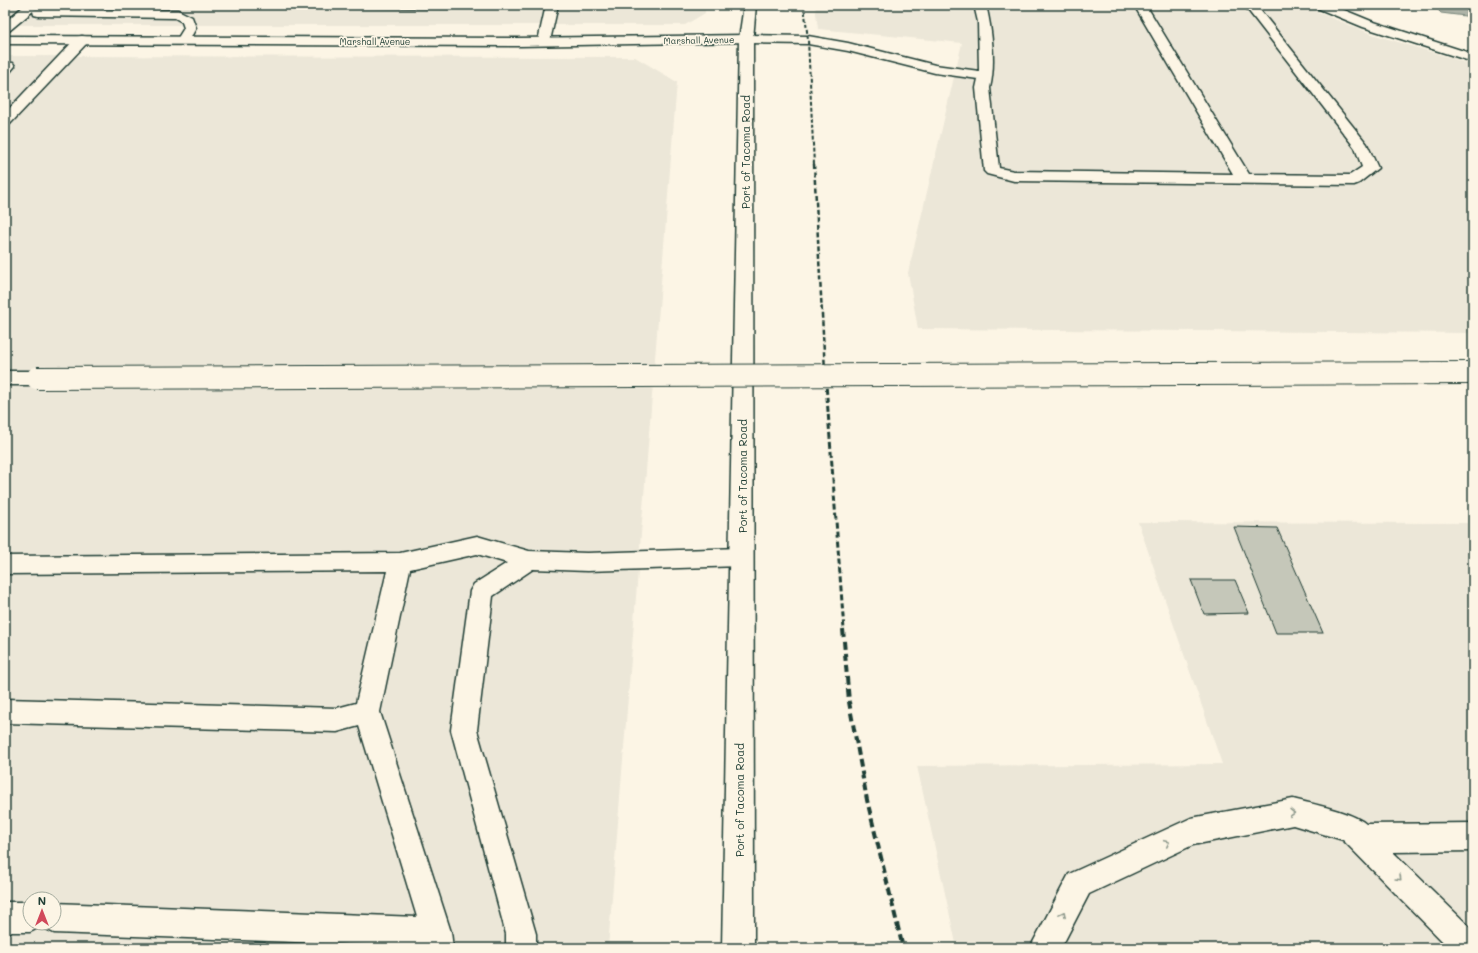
<svg xmlns="http://www.w3.org/2000/svg" width="1478" height="953" font-family="Mali,sans-serif">
<rect width="100%" height="100%" fill="#fcf5e5"/>
<filter id="ink" filterUnits="userSpaceOnUse"><feTurbulence type="fractalNoise" baseFrequency=".025" numOctaves="2"/><feDisplacementMap in="SourceGraphic" scale="8" xChannelSelector="R" yChannelSelector="G"/><feConvolveMatrix kernelMatrix="1 2 1 2 8 2 1 2 1" color-interpolation-filters="sRGB"/></filter>
<g filter="url(#ink)">
<g fill="#ece7d8" fill-rule="evenodd">
<polygon points="5,5 705,5 705,13 685,25 22,25 5,22"/>
<polygon points="815,5 1305,5 1322,14 1372,34 1458,60 1473,66 1473,333 918,329 908,273 962,43 818,29"/>
<path d="M5,56L635,57L677,82L608,948H5ZM30,899H54V923H30Z"/>
<polygon points="1138,522 1473,523 1473,948 957,948 917,766 1222,764"/>
</g>
<polygon fill="#aeb3a7" stroke="#758479" points="1433,5 1473,5 1473,17 1441,13"/>
<g fill="#c5c7b9" stroke="#1f3d34">
<polygon points="137,5 456,5 454,9"/>
<polygon points="1234,527 1277,528 1323,633 1276,633"/>
<polygon points="1191,580 1235,580 1249,613 1204,614"/>
</g>
<g fill="none" stroke-linecap="round" stroke-linejoin="round">
<g stroke="#1f3d34" stroke-width="3">
<g id="service">
<polygon points="25,5 38,5 34,9 178,10 192,17 196,28 187,44 177,44 176,41 184,28 182,22 175,18 38,16 34,15 33,11 9,31 5,32 5,22"/>
<polygon points="546,5 558,5 550,41 549,44 539,44 538,41"/>
<path d="M974,5H986C992,29 996,64 990,88L999,168L1014,171L1233,174L1134,5H1146L1249,174L1350,175L1362,167L1355,148L1244,5H1256L1367,144L1378,168L1359,183L1354,185L1014,181L987,174L984,171L976,88L978,79L935,73L848,51L808,44L746,43L741,42L740,39L741,36L746,35L808,36L848,43L935,65L979,71L978,22Z"/>
<polygon points="1315,5 1332,5 1371,21 1473,54 1473,62 1363,27 1317,8"/>
<polygon points="82,36 87,37 88,40 87,43 10,124 5,125 5,113 77,37"/>
<polygon points="5,62 13,63 15,66 10,72 5,73"/>
<polygon points="5,371 37,371 44,373 47,378 44,383 37,385 5,385"/>
<polygon points="477,536 529,551 587,553 741,548 749,551 752,557 749,563 741,566 587,571 533,569 493,596 477,730 536,934 536,948 506,948 506,934 451,730 470,591 474,584 507,563 477,554 410,569 380,712 451,932 453,948 54,933 44,928 42,924 40,927 30,932 5,932 5,902 30,902 30,923 54,923 54,903 417,917 359,726 337,732 5,723 5,699 337,708 356,703 387,571 5,574 5,556 400,553"/>
<path d="M1293,799C1312,804 1353,812 1366,824L1473,823V851L1393,852L1473,930V948H1449L1343,840L1293,825L1193,845L1089,894L1061,948H1030L1069,874L1191,818Z"/>
</g>
</g>
<g stroke="#1f3d34" stroke-width="3">
<polygon id="tertiary" points="746,35 751,36 753,39 751,42 518,46 5,44 5,36 518,38"/>
</g>
<g stroke="#1f3d34" stroke-width="3">
<polygon id="secondary" points="744,5 756,5 753,39 754,948 722,948 739,39"/>
</g>
<use href="#service" fill="#fcf5e5" fill-rule="evenodd"/>
<use href="#tertiary" fill="#fcf5e5" fill-rule="evenodd"/>
<use href="#secondary" fill="#fcf5e5" fill-rule="evenodd"/>
<polyline stroke="#1f3d34" stroke-width="2" stroke-dasharray="4 2" stroke-linecap="butt" points="804,5 808,40 814,165"/>
<polyline stroke="#1f3d34" stroke-width="2.5" stroke-dasharray="5 2.5" stroke-linecap="butt" points="814,164 825,371"/>
<polyline stroke="#1f3d34" stroke-width="3" stroke-dasharray="6 3" stroke-linecap="butt" points="825,370 844,630"/>
<polyline stroke="#1f3d34" stroke-width="4" stroke-dasharray="8 4" stroke-linecap="butt" points="843,629 849,702 867,800 903,948"/>
<g stroke="#1f3d34" stroke-width="24" stroke-linecap="butt">
<polyline id="service-bridge" points="37,378 1473,373"/>
</g>
<use href="#service-bridge" stroke="#fcf5e5" stroke-width="22"/>
</g>
<defs><path id="oneway-chevron" d="M-2-3.5L2.5 0L-2 3.5" fill="none" stroke-width="1.6" stroke-linecap="round" stroke-linejoin="round"/></defs>
<g stroke="#8e998c">
<use href="#oneway-chevron" transform="translate(1292 813) rotate(1)"/>
<use href="#oneway-chevron" transform="translate(1167 843) rotate(-25)"/>
<use href="#oneway-chevron" transform="translate(1399 878) rotate(45)"/>
<use href="#oneway-chevron" transform="translate(1063 914) rotate(-62)"/>
</g>
</g>
<g text-anchor="middle" dominant-baseline="central" stroke-width="3.5" stroke-linejoin="round" paint-order="stroke">
<g font-size="9" fill="#1f3d34" stroke="#fcf5e5">
<text transform="translate(699 40) rotate(-1)">Marshall Avenue</text>
<text x="375" y="41">Marshall Avenue</text>
</g>
<g font-size="11" fill="#1f3d34" stroke="#fcf5e5">
<text transform="translate(745 152) rotate(-90)">Port of Tacoma Road</text>
<text transform="translate(742 476) rotate(-90)">Port of Tacoma Road</text>
<text transform="translate(739 800) rotate(-90)">Port of Tacoma Road</text>
</g>
</g>
<rect width="1478" height="953" fill="none" stroke="#fcf5e5" stroke-width="20"/>
<rect x="10" y="10" width="1458" height="933" fill="none" stroke="#1f3d34" stroke-width="1.5" filter="url(#ink)"/>
<g transform="translate(42 911)"><circle r="19" fill="#fcf5e5" stroke="#a4ab9e"/>
<path d="M0-3L7 15L0 10L-7 15Z" fill="#d1495b"/>
<text y="-6" font-size="11" font-weight="bold" text-anchor="middle" fill="#1f3d34">N</text>
</g>
</svg>
